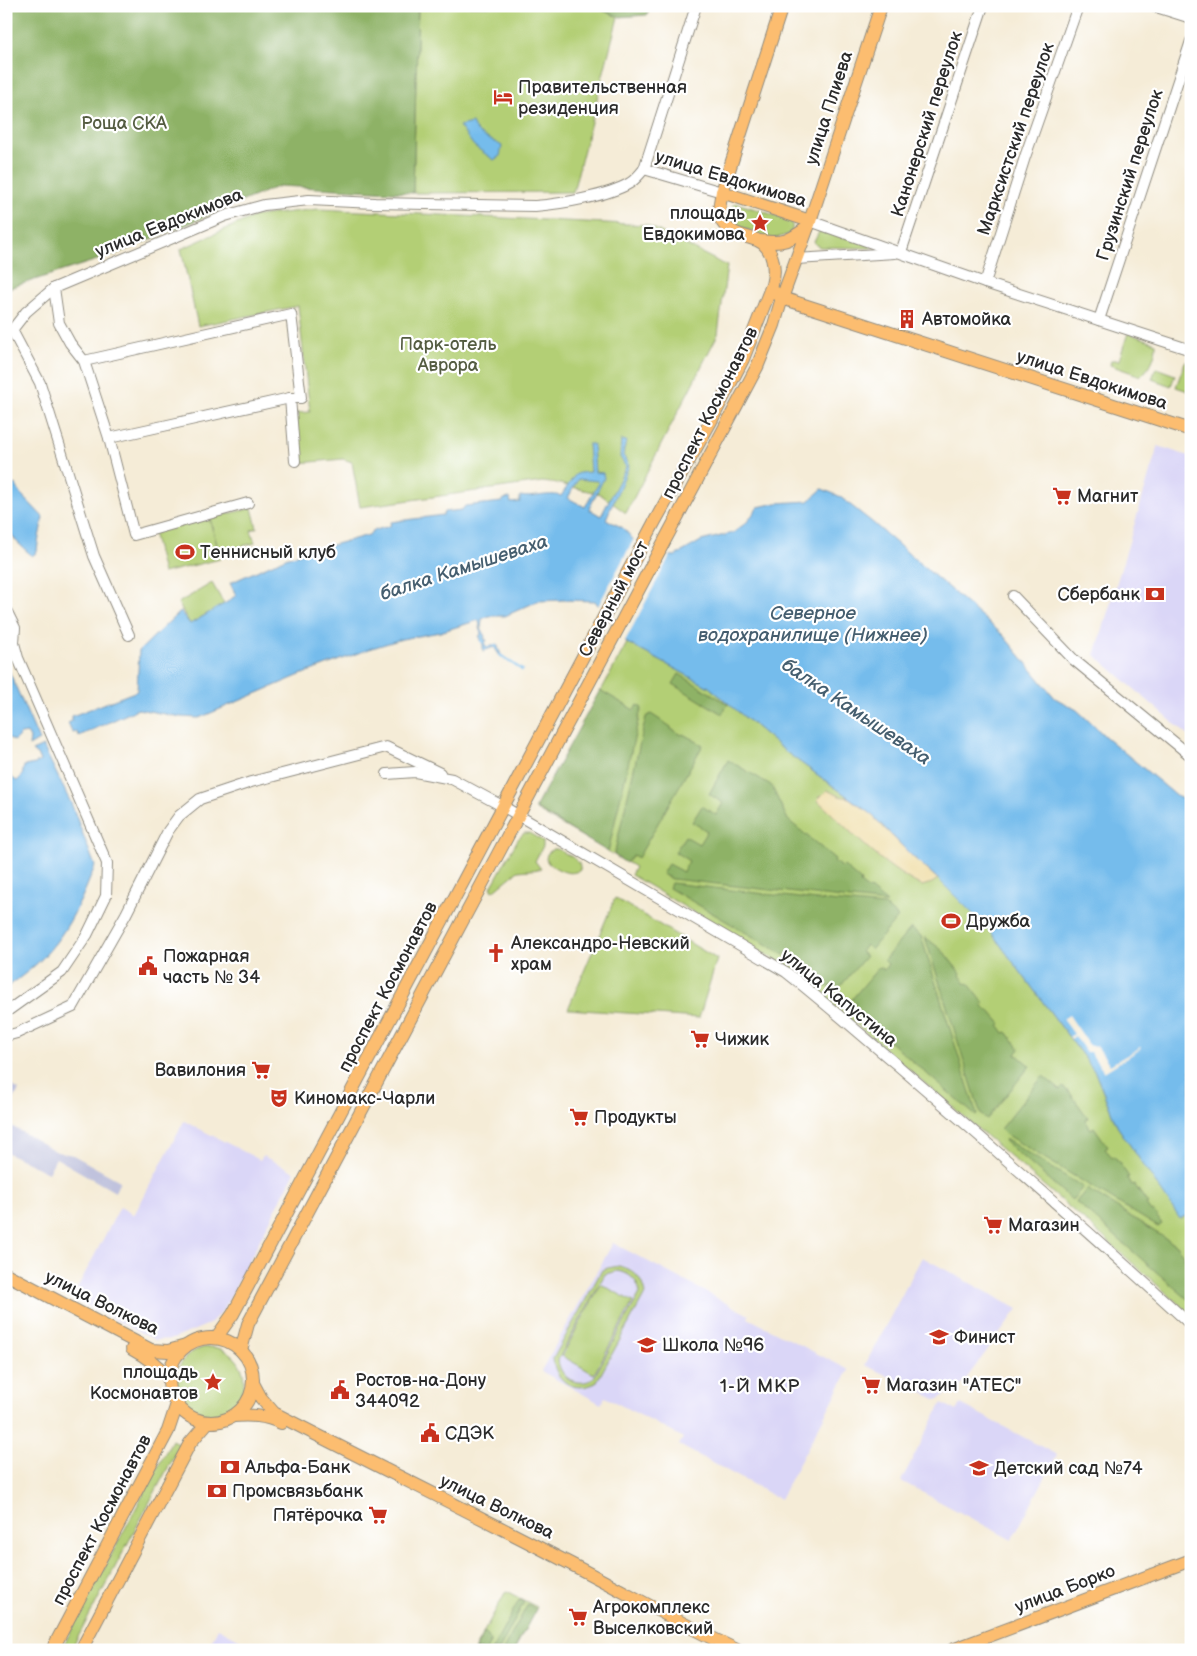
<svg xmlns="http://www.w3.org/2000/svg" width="1197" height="1656" font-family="'Balsamiq Sans',sans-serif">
<rect width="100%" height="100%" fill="#fff"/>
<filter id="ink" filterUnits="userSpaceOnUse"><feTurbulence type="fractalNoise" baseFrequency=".02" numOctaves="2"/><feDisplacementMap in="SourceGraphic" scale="10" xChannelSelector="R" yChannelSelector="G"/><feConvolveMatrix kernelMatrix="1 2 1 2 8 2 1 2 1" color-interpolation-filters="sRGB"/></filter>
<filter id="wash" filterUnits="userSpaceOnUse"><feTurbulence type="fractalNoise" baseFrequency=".0096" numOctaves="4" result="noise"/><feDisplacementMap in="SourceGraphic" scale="20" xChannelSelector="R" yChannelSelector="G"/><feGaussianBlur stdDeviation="1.12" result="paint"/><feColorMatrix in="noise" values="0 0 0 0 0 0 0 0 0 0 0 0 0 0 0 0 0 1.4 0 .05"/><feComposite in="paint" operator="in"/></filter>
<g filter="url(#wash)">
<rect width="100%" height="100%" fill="#f5ecd7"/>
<g fill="#dad6f7">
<polygon points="1158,446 1191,457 1191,738 1095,655"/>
<polygon points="184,1121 260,1160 263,1156 295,1172 224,1309 209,1324 173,1339 155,1340 72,1298 120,1207 134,1215"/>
<polygon points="613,1243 749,1315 748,1318 849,1370 780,1499 679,1445 683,1438 680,1436 605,1397 601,1404 541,1371"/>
<polygon points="922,1257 1018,1309 960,1387 937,1400 865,1365"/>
<polygon points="942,1403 957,1411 961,1404 1057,1455 1012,1540 901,1481"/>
<polygon points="218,1628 259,1650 207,1650"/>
</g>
<g fill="#c0c2dd">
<polygon points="6,1082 19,1090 6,1113"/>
<polygon points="6,1123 57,1152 73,1155 120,1181 115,1192 56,1158 48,1173 6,1152"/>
</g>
<g fill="#b3cf75" stroke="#6f7d50" fill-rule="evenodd">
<polygon points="418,6 593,6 618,17 573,192 413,193"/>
<path d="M736,203L790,220C793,225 793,229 790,234L773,239L737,226L731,219L730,213L733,205Z"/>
<polygon points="318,209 647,225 727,266 718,334 626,513 600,494 560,484 542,482 360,507 352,462 343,459 300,463 295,413 310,412 298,306 198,326 181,249 255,216"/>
<polygon points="820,230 872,245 871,248 820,247 816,245 814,242"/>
<path d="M1128,333L1156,343C1156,357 1151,366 1141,376L1110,365L1111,360H1119Z"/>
<polygon points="1185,362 1191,363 1191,392 1176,387"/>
<polygon points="1156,368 1175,375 1171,386 1152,379"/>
<polygon points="252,508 257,528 251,530 255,543 218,552 220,559 163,573 153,532 209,518 217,545 210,518"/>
<polygon points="212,583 224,604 190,624 178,603"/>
<polygon points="6,606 16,658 6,662"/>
<polygon points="627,643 709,687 786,752 869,812 911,855 938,879 990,931 1095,1072 1117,1126 1181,1219 1185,1216 1191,1225 1191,1315 1084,1220 794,971 725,931 631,875 635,867 536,810"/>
<polygon points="524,833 529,833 543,841 543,846 535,861 541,869 518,871 496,889 493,891 491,887 493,884 518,839"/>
<path d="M553,849H557C565,854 582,859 580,870C569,877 557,869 548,863L546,859L547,854Z"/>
<polygon points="615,898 717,959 699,1018 568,1009"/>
<path d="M619,1266C634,1269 642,1278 645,1294L596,1383C575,1393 556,1383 553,1359L602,1270L608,1268ZM618,1271C630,1273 638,1281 640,1293L593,1379C577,1388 560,1378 558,1360L605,1274Z"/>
<polygon points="601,1284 633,1302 594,1374 562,1356"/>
<circle cx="210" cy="1381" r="34"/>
<polygon points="172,1440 180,1445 71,1650 61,1650"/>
<polygon points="506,1591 537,1607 514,1650 474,1650"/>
</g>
<g fill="#8eb266" stroke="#5c6e48">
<polygon points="6,6 418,6 413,193 279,186 116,254 6,289"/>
<polygon points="593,6 650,6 647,15 618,17"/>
<polygon points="679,674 728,704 722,714 673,684"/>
<polygon points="600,690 634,710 637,705 642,708 639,717 608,852 535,808"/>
<polygon points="651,714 671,727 671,729 682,735 683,734 703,745 638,858 633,855 626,863 614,855 646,717"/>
<polygon points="728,760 771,785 788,820 835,859 834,861 842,868 844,866 861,881 860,883 869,890 870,889 887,903 672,879 662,874 668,864 683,872 689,861 675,852 685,836 699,844 707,831 692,822 702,806 716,815 723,803 709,794"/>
<polygon points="671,883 817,900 885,906 898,917 871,950 866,945 861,952 866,956 839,988 835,985 826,987 800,964 669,888"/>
<polygon points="911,928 921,936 977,1115 976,1116 854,1011 856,1003 852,999 879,967 884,970 888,964 884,960"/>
<polygon points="925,937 943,951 961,974 960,975 966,984 968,983 984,1003 982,1004 987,1011 989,1010 1001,1024 999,1026 1004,1033 1007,1032 1020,1049 1016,1054 1030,1066 987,1119 981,1115"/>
<polygon points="1043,1076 1060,1090 1063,1087 1070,1093 1088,1118 1085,1120 1091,1129 1094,1127 1108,1147 1105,1149 1112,1157 1114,1156 1129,1177 1127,1178 1131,1185 1134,1184 1148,1204 1146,1205 1151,1212 1153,1211 1162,1224 1158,1227 1005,1134 1000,1129"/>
<polygon points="1005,1139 1083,1187 1072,1200 1004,1141"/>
<polygon points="1087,1189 1176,1245 1189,1264 1187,1266 1191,1270 1191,1302 1076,1202"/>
<polygon points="519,1600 524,1602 499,1650 492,1650"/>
<polygon points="528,1604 536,1609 514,1650 503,1650"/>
<polygon points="485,1632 491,1641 486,1650 475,1650"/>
</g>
<path fill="#eeda9e" stroke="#8c8264" d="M827,790L839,796L849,798L869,812L911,855L938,879L932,883L922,886C882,867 850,830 817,800Z"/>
<g fill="#75bcec" stroke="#50748c" fill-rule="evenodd">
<path d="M472,123C477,137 490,138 502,146L500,156L494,160L474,146L459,126Z"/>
<path d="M621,440L626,441L623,455L629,466L606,519L623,528L646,554L675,556L701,541L733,533L747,522L758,507L776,503L809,501L822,489L839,496L872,522L1003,635L1055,698L1077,710L1107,738L1178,797L1191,803V1225L1185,1216L1180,1219L1117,1126L1095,1072L990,931L938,879L911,855L869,812L786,752L709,687L627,643L595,601L564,600L538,601L505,616H489L482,619L481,628L485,637L484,639L487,640L485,643L486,647L497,644L501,655L500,656L494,647L483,651V644L480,641L481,639L479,636L481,635L479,620L440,632L402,639L372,648L300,675L199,718L181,717L138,709L79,736L77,732L73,733L68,723L72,721V716L137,691L139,651L175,616L181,612L190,624L229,601L236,595L230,583L288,557L369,535L372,531L390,526L391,522L443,515L444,512L462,510L465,506L502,502L504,499L510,498L511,503L520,502V496C533,499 547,492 561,496L575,475L579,473L590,472L588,444H593L595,472L603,473L604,478L589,509L601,516L626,467L620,457ZM578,479L597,481L599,483L585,507L568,498Z"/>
<polygon points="8,483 16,485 20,493 43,517 38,543 37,552 32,556 16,541 6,526 6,484"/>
<polygon points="6,670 9,671 39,740 29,746 30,738 27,733 21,734 14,741 6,736"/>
<path d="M43,746L71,803L95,866C83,897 70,927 48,952C36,966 21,977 6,988V768H7C9,774 11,778 17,781L22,776L24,766L35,764L40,761L38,756L32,751Z"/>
</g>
<g fill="#f5ecd7">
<polygon points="635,537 647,551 671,554 624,643 597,608"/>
<polygon points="1069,1015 1090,1046 1097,1046 1110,1065 1141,1047 1142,1048 1104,1072 1090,1052 1086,1052 1075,1036 1071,1039 1069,1037 1074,1034 1063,1019"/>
</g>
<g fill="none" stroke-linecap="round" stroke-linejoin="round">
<polyline stroke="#75bcec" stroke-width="2.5" points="500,655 522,670"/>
</g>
</g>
<g filter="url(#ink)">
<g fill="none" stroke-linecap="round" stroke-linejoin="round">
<g stroke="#908c81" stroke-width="12">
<g id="minor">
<polyline points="1153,6 1191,18"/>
<polyline points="644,169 722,192"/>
<polyline points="810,221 985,283 1191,350"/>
<polyline points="901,252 983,6"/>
<polyline points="796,259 895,253"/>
<polyline points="985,283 1025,157 1078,6"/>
<polyline points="54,288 59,323 70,343 84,361 109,438 134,535 248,503"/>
<polyline points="1099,320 1191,41"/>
<polyline points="12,330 40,383 94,556 129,635"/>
<path d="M6,332L12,330L26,312L54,288L225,216L264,205L309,200L375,203L535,206C561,204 608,196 630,183C636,179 640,174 644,169L696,6"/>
<polyline points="84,361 291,314 301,398 290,398 295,461"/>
<polyline points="109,438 290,398"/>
<polyline points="1013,596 1074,660 1191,756"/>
<polyline points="6,610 15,628 14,643 18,658 107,863 106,896 87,935 62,972 6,1012"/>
<path d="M387,774L415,772L452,779L504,807L786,972C824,1002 859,1033 896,1064C996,1150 1094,1236 1191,1325"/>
<polyline points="6,1036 17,1033 73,1007 126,914 168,831 179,816 200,799 251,782 386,747 440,773"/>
</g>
</g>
<g stroke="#908c81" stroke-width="14">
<g id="major">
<polyline points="722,192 810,221"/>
<path d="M760,241C784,244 789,241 808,227"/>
<polyline points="776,293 782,298 1191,430"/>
<polyline points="6,1274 151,1350 168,1351 186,1346"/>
<path d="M216,1338L233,1314L655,521L711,421L743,359L772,285C776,270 774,247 757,240C746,236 730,234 723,223C717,214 720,202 722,192L782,6"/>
<circle cx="211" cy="1380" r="42"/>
<path d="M132,1349C147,1357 158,1365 169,1378"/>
<polyline points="241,1350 248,1324 757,367 774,325 782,298 808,227 881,6"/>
<path d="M253,1383L261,1398L274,1413C371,1463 469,1511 565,1561C622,1590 678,1623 737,1650"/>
<path d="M233,1416C250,1415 265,1415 281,1423"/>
<polyline points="52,1650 168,1431 177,1404"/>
<polyline points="81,1650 190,1443 208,1422"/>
<polyline points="952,1650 1191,1560"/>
</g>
</g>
<use href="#minor" stroke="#fff" stroke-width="10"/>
<use href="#major" stroke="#fcbd6f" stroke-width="12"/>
</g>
</g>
<defs>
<g id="hotel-bare" transform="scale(1.5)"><path d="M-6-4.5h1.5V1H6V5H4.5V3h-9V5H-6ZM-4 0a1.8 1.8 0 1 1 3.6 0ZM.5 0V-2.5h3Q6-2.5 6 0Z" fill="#c8321e" stroke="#fff" stroke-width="2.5" paint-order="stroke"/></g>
<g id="sight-bare" transform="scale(1.5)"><path d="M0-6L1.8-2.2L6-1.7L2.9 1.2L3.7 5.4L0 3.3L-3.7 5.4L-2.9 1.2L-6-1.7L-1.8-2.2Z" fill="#c8321e" stroke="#fff" stroke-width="2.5" paint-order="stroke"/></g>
<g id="building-bare" transform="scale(1.5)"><path d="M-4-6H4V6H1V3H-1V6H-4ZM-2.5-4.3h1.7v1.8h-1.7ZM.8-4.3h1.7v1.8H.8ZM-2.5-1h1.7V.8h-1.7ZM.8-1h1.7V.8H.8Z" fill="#c8321e" stroke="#fff" stroke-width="2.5" paint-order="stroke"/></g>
<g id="supermarket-bare" transform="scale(1.5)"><path d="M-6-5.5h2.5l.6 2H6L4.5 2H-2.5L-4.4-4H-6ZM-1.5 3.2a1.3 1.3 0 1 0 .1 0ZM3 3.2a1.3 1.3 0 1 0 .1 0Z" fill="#c8321e" stroke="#fff" stroke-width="2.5" paint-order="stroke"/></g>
<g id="stadium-bare" transform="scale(1.5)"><path d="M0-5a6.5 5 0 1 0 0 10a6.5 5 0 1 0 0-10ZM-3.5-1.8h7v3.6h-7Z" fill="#c8321e" stroke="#fff" stroke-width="2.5" paint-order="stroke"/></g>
<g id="bank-bare" transform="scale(1.5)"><path d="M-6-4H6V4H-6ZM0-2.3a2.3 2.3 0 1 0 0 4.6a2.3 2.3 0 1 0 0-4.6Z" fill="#c8321e" stroke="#fff" stroke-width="2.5" paint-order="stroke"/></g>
<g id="church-bare" transform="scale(1.5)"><path d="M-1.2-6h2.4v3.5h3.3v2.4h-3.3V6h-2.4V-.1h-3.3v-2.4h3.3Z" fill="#c8321e" stroke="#fff" stroke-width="2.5" paint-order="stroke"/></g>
<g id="civic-bare" transform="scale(1.5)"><path d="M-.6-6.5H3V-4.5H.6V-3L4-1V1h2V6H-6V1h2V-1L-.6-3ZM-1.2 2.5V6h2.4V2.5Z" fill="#c8321e" stroke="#fff" stroke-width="2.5" paint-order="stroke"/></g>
<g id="theatre-bare" transform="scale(1.5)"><path d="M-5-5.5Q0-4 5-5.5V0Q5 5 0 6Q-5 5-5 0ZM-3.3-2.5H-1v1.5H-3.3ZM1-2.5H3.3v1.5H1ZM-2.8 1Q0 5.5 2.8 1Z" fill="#c8321e" stroke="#fff" stroke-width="2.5" paint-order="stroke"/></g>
<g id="school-bare" transform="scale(1.5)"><path d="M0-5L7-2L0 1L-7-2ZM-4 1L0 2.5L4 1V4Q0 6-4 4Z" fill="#c8321e" stroke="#fff" stroke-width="2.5" paint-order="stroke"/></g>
</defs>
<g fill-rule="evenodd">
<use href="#hotel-bare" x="503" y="97"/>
<use href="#sight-bare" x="760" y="223"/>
<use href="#building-bare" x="907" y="319"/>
<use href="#supermarket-bare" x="1062" y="496"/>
<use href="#stadium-bare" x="185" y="552"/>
<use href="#bank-bare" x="1155" y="594"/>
<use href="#stadium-bare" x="951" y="921"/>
<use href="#church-bare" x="496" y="953"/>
<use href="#civic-bare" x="148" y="966"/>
<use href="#supermarket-bare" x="700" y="1039"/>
<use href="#supermarket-bare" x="261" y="1070"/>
<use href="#theatre-bare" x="279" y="1098"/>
<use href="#supermarket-bare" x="579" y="1117"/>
<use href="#supermarket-bare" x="993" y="1225"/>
<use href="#school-bare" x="939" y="1337"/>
<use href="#school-bare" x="647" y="1345"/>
<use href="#sight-bare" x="213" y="1382"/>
<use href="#supermarket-bare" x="871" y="1385"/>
<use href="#civic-bare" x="340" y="1390"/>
<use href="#civic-bare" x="430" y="1433"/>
<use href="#bank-bare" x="230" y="1467"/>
<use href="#school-bare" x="979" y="1468"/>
<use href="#bank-bare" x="217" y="1491"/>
<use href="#supermarket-bare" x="378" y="1515"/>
<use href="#supermarket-bare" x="578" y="1617"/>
</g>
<g text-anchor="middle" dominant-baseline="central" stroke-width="4.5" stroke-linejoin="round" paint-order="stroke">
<g font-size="18" fill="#2b2b2b" stroke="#fff" text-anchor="start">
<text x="518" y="87">Правительственная<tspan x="518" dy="21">резиденция</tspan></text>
<text x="745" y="213" text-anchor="end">площадь<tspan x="745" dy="21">Евдокимова</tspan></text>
<text x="922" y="319">Автомойка</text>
<text x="1077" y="496">Магнит</text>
<text x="200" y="552">Теннисный клуб</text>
<text x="1140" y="594" text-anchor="end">Сбербанк</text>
<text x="966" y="921">Дружба</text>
<text x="511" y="943">Александро-Невский<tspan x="511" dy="21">храм</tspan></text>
<text x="163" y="956">Пожарная<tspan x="163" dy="21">часть № 34</tspan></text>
<text x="715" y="1039">Чижик</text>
<text x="246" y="1070" text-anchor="end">Вавилония</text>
<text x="294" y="1098">Киномакс-Чарли</text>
<text x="594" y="1117">Продукты</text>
<text x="1008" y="1225">Магазин</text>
<text x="954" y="1337">Финист</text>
<text x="662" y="1345">Школа №96</text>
<text x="198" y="1372" text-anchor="end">площадь<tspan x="198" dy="21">Космонавтов</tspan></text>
<text x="355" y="1380">Ростов-на-Дону<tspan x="355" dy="21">344092</tspan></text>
<text x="886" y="1385">Магазин "АТЕС"</text>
<text x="445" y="1433">СДЭК</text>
<text x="245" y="1467">Альфа-Банк</text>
<text x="994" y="1468">Детский сад №74</text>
<text x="232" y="1491">Промсвязьбанк</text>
<text x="363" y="1515" text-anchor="end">Пятёрочка</text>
<text x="593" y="1607">Агрокомплекс<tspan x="593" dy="21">Выселковский</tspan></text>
</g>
<g font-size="18" fill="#2b2b2b" stroke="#fff">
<text transform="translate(829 108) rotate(-72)">улица Плиева</text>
<text transform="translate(927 124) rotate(-72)">Канонерский переулок</text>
<text transform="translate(1016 139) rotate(-71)">Марксистский переулок</text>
<text transform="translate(1130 175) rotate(-72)">Грузинский переулок</text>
<text transform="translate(731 179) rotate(17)">улица Евдокимова</text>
<text transform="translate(169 223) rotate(-22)">улица Евдокимова</text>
<text transform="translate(1092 380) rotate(18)">улица Евдокимова</text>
<text transform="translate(710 413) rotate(-63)">проспект Космонавтов</text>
<text transform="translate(614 599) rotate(-62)">Северный мост</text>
<text transform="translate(388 987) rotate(-62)">проспект Космонавтов</text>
<text transform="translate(839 998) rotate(39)">улица Капустина</text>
<text transform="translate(102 1303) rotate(26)">улица Волкова</text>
<text transform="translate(497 1507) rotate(26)">улица Волкова</text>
<text transform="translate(102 1520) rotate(-62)">проспект Космонавтов</text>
<text transform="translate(1065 1589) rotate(-21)">улица Борко</text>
</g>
<g font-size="18" fill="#545c41" stroke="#fff">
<text x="124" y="123">Роща СКА</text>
<text x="448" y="344">Парк-отель<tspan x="448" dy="21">Аврора</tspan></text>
</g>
<g font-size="19" font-style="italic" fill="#455e6f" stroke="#fff">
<text transform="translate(464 568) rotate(-18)">балка Камышеваха</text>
<text x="813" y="613">Северное<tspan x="813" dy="22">водохранилище (Нижнее)</tspan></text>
<text transform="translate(856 712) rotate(34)">балка Камышеваха</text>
</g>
<g font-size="19" letter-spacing="1" fill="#2b2b2b" stroke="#fff">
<text x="760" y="1386">1-Й МКР</text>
</g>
</g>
<rect width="1197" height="1656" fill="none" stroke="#fff" stroke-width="25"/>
</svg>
